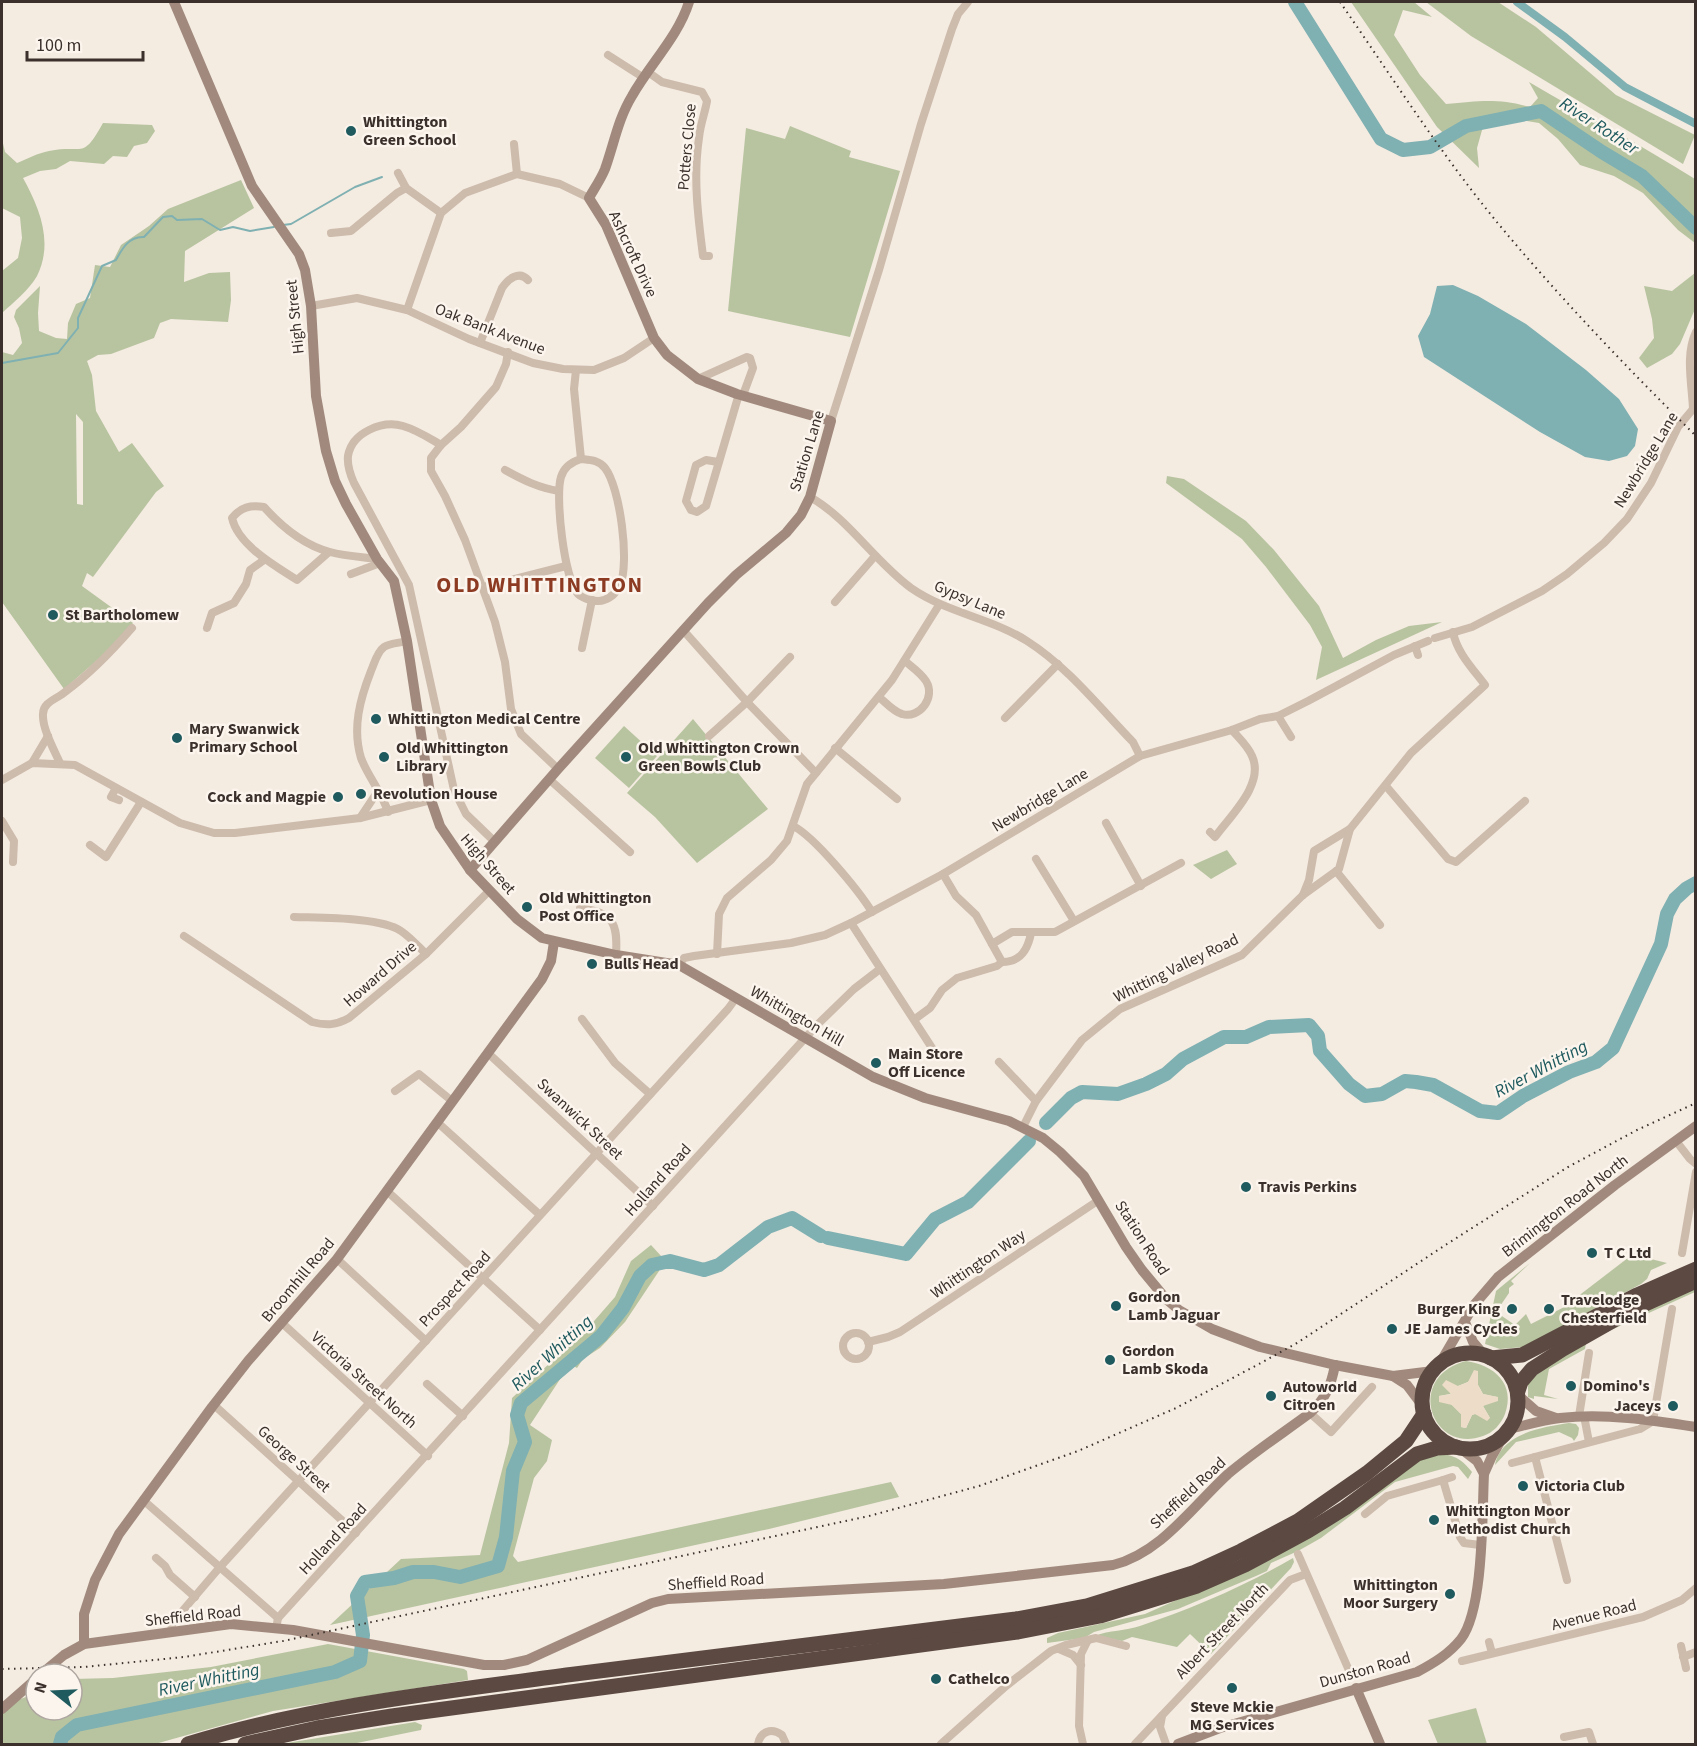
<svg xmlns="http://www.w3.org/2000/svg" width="1697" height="1746" font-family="'Source Sans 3',sans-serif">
<rect width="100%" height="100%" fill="#f4ebe1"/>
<g fill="#b8c4a0" fill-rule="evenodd">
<path d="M1351,2H1414L1432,17L1403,10L1394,35L1420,75L1446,104C1479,101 1498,98 1530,107L1538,98L1529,82C1585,115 1641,145 1695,179V243L1678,230L1643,193L1614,176L1580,165L1558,139L1539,123L1514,119L1484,123L1477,148L1479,168L1437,127Z"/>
<polygon points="1426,2 1498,2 1536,27 1616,95 1695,135 1683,164 1471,36"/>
<path d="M103,123L152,125L155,131L147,143L134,146L127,157L113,156L104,164L70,161L56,169L40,171L23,178C39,207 54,242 37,276C29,290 13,303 2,313V271L18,258L22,238L20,217L2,208V139L5,152L17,163C27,159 38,153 49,151C84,144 82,161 103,123Z"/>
<polygon points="790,126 851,151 849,157 900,171 850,337 728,311 746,128 785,139"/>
<path d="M241,180L254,208L185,251L184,282L209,273L230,272L231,300L228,322L171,319L160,323L154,338L111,354L98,355L87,361L92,375L96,411L119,452L132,443L164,486L156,492L93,577L87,573L82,586L133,623L109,650L64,689L2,602V352L13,355L22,343L19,328L14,317L16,310L40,286L38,313L39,331L56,338L67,339L68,323L76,304L90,298L95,265L110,267L121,245L149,226L168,209ZM76,414L83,422V505L77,504Z"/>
<polygon points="1695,273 1695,309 1680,344 1672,354 1647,368 1639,358 1654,338 1652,319 1644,286 1672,291"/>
<polygon points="1167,476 1184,479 1246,521 1274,550 1319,606 1343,658 1376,640 1409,626 1442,622 1316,680 1322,647 1310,625 1266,567 1242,539 1166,483"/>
<polygon points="693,719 768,809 697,863 655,817 627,793"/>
<polygon points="624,726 657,756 629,788 595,758"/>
<polygon points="1227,850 1237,864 1211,879 1193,865"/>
<polygon points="651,1245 662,1257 659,1271 625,1322 600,1348 583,1359 577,1368 570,1364 530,1425 552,1440 547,1461 534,1478 513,1556 518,1562 891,1482 899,1497 769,1529 330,1625 401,1559 480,1555 509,1443 512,1398 588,1328 615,1297 631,1261"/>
<polygon points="1637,1251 1651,1259 1667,1263 1651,1270 1647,1279 1641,1284 1523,1347 1500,1349 1485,1344 1496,1291 1530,1263 1511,1281 1514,1284 1509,1288 1509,1293 1496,1312 1515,1325 1526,1314 1531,1324 1578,1300 1577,1297"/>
<polygon points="1695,1285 1695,1292 1598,1336 1586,1343 1585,1349 1549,1369 1544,1395 1558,1399 1534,1396 1534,1399 1528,1397 1528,1384 1535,1376 1582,1341"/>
<path d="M1466,1361C1494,1365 1516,1384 1505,1414C1501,1424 1493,1433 1483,1436C1432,1455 1404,1377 1466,1361ZM1478,1371V1385L1483,1394L1497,1397L1483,1406L1490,1418L1475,1414L1472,1415L1466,1428L1461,1427V1414L1452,1405L1439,1396L1450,1394L1458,1386L1468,1382Z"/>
<path d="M1569,1423L1576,1424L1579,1428L1578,1435L1574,1441L1572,1438L1559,1432L1516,1442L1495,1465C1501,1433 1543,1427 1569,1423Z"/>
<path d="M1444,1454C1458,1457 1463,1461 1472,1472L1468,1479L1458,1467L1453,1466L1395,1482L1321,1538L1298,1551L1271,1563L1267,1571L1256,1576L1178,1609L1094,1632L1084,1638L1047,1643V1638L1058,1633L1145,1614L1240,1572L1420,1459Z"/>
<path d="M1293,1558L1294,1562L1291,1568L1211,1654L1190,1634L1177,1647L1132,1637L1122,1641L1095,1636C1109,1630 1126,1631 1140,1626C1193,1608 1245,1586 1293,1558Z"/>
<polygon points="328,1644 464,1669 467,1671 468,1680 273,1711 155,1744 2,1744 2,1712 13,1702 36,1693 36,1710 72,1710 72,1679 113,1678 211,1667"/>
<polygon points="1476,1708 1487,1744 1438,1744 1428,1720"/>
<polygon points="415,1722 422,1725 421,1730 352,1744 281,1744"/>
</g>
<polygon fill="#ecdcc8" points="1474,1370 1478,1371 1478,1385 1483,1394 1498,1397 1498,1401 1483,1406 1490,1418 1487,1421 1475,1414 1472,1415 1466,1428 1461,1427 1461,1414 1452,1405 1439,1402 1439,1396 1451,1394 1442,1385 1446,1380 1458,1386 1468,1382"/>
<polygon fill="#7fb0b2" points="1453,285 1478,296 1526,324 1586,370 1619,399 1638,429 1635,446 1627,456 1609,461 1585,457 1540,432 1424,357 1418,336 1430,314 1437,286"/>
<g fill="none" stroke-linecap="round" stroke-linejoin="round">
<g stroke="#7fb0b2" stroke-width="2">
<polyline points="283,225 291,224 355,187 382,177"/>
<path d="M2,363L58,353L78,328V318L102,266L116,260C122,249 129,236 144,237L163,217L172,216L177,220L202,219L220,230L233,227L250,231L274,227"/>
</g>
<polyline stroke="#7fb0b2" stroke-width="8" points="1517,2 1565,37 1625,87 1696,124"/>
<g stroke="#7fb0b2" stroke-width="14">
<polyline points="1295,2 1381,139 1403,150 1430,147 1466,126 1541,111 1602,152 1642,176 1696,228"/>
<polyline points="1046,1123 1071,1098 1082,1092 1118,1094 1146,1084 1166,1074 1183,1059 1224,1037 1246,1037 1269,1027 1309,1025 1318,1036 1320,1051 1349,1084 1365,1096 1382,1094 1405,1081 1416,1082 1433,1085 1480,1111 1498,1113 1523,1096 1569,1072 1596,1062 1613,1048 1661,944 1667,914 1675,899 1687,888 1696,883"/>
<polyline points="828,1238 906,1254 935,1219 968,1202 1029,1141"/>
<polyline points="60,1744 62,1737 77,1725 335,1672 360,1661 363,1635 357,1596 365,1582 394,1578 413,1572 434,1572 460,1577 498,1566 506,1537 513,1471 525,1442 517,1415 521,1403 601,1336 623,1308 640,1276 652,1265 670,1261 704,1270 719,1265 768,1227 792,1218 821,1236"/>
</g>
<g stroke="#cdbbac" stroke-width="8">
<polyline points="608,55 644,78"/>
<path d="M648,72L662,82L702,92L707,101C705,113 700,125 699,138C693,177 698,217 703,256H709"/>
<polyline points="514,144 517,174"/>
<polyline points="398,173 406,188 441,213"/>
<polyline points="331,233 351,231 397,193 406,188"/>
<polyline points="311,306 357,298 407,310 469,339 533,363 563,369 594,370 624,358 654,338"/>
<polyline points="407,310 441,213 465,193 517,174 560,184 589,198"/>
<path d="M480,343L502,288C508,279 519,270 528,280"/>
<polyline points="508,352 506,364 496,387 461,427 441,445 431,458 431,471 445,496 465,540 495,622 505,662 511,709 521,734 558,769"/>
<polyline points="576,370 574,389 581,459"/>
<polyline points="698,379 747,357 750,358 753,368 743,395"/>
<polyline points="831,421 879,270 921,124 952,29 958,14 968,2"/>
<path d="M441,445C429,438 417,430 403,426C383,420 352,432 348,456C347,465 350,474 354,483L409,585L454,790L466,814L494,841"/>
<path d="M581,459C590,460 599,460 605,468C620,487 630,563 620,585C618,591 611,598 604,600C597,603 583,599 578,594C564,579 555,496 561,477C564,467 571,462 581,459Z"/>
<polyline points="718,462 706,460 696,465 686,501 691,510 697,512 706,506 739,394"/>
<path d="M505,470C523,480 539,488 559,491"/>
<path d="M810,497C849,519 874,561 911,588C947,613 991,618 1027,641C1068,667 1100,708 1133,742L1140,756"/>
<path d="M329,552L297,580C275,566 238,545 232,518C241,507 250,505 264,507C282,527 303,545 330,552C345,556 362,557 377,559"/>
<polyline points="351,574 380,563"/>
<polyline points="483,587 566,566"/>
<polyline points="835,602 875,556"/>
<polyline points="207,628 212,613 234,603 246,584 250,570 264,560"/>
<polyline points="683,630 747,702 816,773"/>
<path d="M1435,638L1472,627L1542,591L1567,574L1604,543L1627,519L1651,483L1678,427L1693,409C1692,384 1685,355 1696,332"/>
<polyline points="1415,646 1418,655"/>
<polyline points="582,648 592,600"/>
<path d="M879,697C885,702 894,712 902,714C920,719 936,697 926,681C921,673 912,667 905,661"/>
<polyline points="1278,716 1291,737"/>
<polyline points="1005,718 1058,664"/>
<polyline points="709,736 747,702 790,657"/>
<polyline points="835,748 897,799"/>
<polyline points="32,763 48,736"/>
<path d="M60,763C54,750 42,728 43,714C43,702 57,699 65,692C90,674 112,651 132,628"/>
<polyline points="549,779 630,852"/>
<polyline points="2,780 32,763 75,765 180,823 214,833 235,833 360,818 431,800"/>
<polyline points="1386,786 1448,859 1456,862 1525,801"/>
<polyline points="116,788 111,797 119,800"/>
<path d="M388,812C382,792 368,777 361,758C352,728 360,699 371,671C374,664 377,652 384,647C390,643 400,643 407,641"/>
<polyline points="360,818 378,791"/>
<polyline points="2,821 14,841 13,862"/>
<polyline points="1106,823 1141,886"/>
<path d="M793,826C814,836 859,891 872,912"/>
<path d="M1210,832L1215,837C1231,815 1265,784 1252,756C1248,746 1239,738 1232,730"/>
<polyline points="90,845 106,857 141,802"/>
<polyline points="1036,859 1074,921"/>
<polyline points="1336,871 1380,925"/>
<path d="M1303,895L1309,880L1314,851L1350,829L1411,753L1485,685C1473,669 1457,653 1453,632"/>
<path d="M580,908C613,913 618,922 616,955"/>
<path d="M294,917C320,918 381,917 401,931C410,937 418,946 426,954"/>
<polyline points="851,923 934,1051"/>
<path d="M184,936L312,1022C327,1026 336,1025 349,1018L426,954L489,891"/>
<polyline points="992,944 1012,932 1055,932 1181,863"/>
<polyline points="717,954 719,914 727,898 771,860 787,841 807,784 892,680 939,605"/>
<path d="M1002,962C1021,962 1028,949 1031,933"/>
<polyline points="679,965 684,958 694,956 791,943 825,935 851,923 943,874 1140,756 1232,730 1260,719 1278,716 1308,701 1394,655 1428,641"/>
<polyline points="582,1019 615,1063 650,1094"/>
<polyline points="915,1019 930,1008 942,990 957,978 997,966 1002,962 976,915 956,896 943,874"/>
<polyline points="489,1054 653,1206"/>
<polyline points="999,1062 1036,1101"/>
<polyline points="395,1091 419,1074 452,1101"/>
<polyline points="437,1122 540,1215"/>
<polyline points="1023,1127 1036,1101 1082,1040 1120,1009 1242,955 1303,895 1339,869 1350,829"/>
<polyline points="1676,1141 1690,1159 1696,1164"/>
<polyline points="388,1192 540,1330"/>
<polyline points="1682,1253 1696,1172"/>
<polyline points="337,1259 426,1341"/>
<polyline points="282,1323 428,1456"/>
<circle cx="856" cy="1346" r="13"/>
<polyline points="868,1342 888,1337 900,1332 1099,1200"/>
<polyline points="427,1384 463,1416"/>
<polyline points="214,1405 356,1533"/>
<polyline points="1310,1413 1331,1432 1372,1387"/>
<polyline points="1579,1416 1589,1353"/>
<polyline points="1584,1416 1589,1442"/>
<polyline points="1535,1457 1567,1580"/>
<polyline points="1512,1463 1640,1429 1653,1421 1672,1309"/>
<polyline points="1443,1480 1452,1477"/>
<polyline points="143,1500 278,1618"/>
<polyline points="1365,1514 1387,1496 1443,1480 1460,1537 1464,1543 1480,1545"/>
<polyline points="1298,1554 1351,1675"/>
<polyline points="156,1558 165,1566 170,1575 195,1597"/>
<polyline points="276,1629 278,1618 817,1025 854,989 880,969"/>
<polyline points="170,1633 173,1622 220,1567 728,1009 736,998"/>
<polyline points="1489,1642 1492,1653"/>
<polyline points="1681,1646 1686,1668"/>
<polyline points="1059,1649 1073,1655 1081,1665"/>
<polyline points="1683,1657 1696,1652"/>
<polyline points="1462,1661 1643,1617 1682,1600 1696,1588"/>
<polyline points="1162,1716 1160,1727 1166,1744"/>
<polyline points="1564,1737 1589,1732 1593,1744"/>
<path d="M758,1744C760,1732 771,1727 782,1735L786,1744"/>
<polyline points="941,1744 1006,1686 1051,1651 1066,1645 1096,1638 1126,1646"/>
<polyline points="1083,1744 1079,1726 1081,1654 1088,1640"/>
<polyline points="1135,1744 1290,1580 1306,1574"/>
</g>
<g stroke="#a18a7d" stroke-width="10">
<polyline points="174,2 252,186 299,254 305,270 311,306 316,396 326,451 335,481 346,504 377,559 394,581 407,641 431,800 440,826 470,870 517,919 542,938 616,955 679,965 873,1077 925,1098 1009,1121 1043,1138 1060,1152 1084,1176 1126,1247 1142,1270 1166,1299 1179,1310 1212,1329 1260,1347 1335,1365 1393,1376 1433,1371"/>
<path d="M470,870L558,769L708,603L736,575L786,533L801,515L810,497L831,421L737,394L698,379L667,355L654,338L606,225L589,198C594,189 601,179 605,169C614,144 618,119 632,96C650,64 678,37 689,2"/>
<polyline points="1465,1322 1473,1342 1485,1356"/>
<polyline points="1440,1363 1474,1305 1498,1277 1615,1185 1696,1126"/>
<polyline points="1393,1376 1407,1385 1422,1405"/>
<polyline points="1519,1396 1536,1411 1556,1418"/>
<path d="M1509,1429C1526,1425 1543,1420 1560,1418C1605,1413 1651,1420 1696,1427"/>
<polyline points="1460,1448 1477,1461 1484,1474"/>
<polyline points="84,1644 84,1614 95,1580 119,1534 212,1407 248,1361 337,1259 542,979 551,961 554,942"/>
<path d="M41,1674L64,1655L84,1644L231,1624L293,1630L484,1665H504L527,1660L652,1603L668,1599L944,1584L1113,1565C1161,1553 1193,1506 1228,1474C1254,1452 1283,1433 1310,1413C1326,1398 1331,1386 1335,1365"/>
<polyline points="1356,1688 1380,1744"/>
<polyline points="2,1709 36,1679"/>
<path d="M1178,1744L1220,1728L1417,1672C1434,1663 1449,1654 1461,1639C1484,1609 1482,1513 1484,1474L1492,1456L1504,1435"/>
</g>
<g stroke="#5c4a42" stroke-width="15">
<circle cx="1470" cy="1401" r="48"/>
<polyline points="1491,1358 1522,1355 1637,1295 1696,1269"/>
<polyline points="1518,1391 1521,1382 1532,1369 1563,1349 1630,1311 1696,1281"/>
<path d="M188,1744C311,1706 448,1691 575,1674C722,1655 869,1636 1016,1619L1087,1606L1193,1573L1241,1551L1298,1521L1367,1473L1406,1441L1424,1414"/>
<polyline points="245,1744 317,1728 392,1716 1018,1632 1100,1616 1197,1586 1245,1565 1308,1531 1345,1508 1417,1454 1437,1448 1456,1447"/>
</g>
<g stroke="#3b302b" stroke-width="2" stroke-dasharray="1.5 4.5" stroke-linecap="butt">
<path d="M1340,2C1392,77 1442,156 1501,227C1562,300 1628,369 1696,436"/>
<polyline points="2,1669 84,1667 184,1657 283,1641 869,1516 979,1486 1078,1451 1176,1408 1259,1364 1297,1343 1447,1244 1568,1167 1637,1130 1696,1103"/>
</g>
</g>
<g fill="#1f5a5e" stroke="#fbf5ee" stroke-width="2">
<circle cx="351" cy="131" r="6"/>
<circle cx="53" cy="615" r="6"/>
<circle cx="376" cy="719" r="6"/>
<circle cx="177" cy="738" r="6"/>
<circle cx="384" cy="757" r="6"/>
<circle cx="626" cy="757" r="6"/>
<circle cx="361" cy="794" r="6"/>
<circle cx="338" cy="797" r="6"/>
<circle cx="527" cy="907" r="6"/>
<circle cx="592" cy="964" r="6"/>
<circle cx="876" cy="1063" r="6"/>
<circle cx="1246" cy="1187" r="6"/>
<circle cx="1592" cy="1253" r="6"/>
<circle cx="1116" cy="1306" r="6"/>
<circle cx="1512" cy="1309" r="6"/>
<circle cx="1549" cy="1309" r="6"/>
<circle cx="1392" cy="1329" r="6"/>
<circle cx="1110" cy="1360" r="6"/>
<circle cx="1571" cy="1386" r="6"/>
<circle cx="1271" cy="1396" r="6"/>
<circle cx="1673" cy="1406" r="6"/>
<circle cx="1523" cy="1486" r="6"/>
<circle cx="1434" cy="1520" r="6"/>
<circle cx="1450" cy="1594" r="6"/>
<circle cx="936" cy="1679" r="6"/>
<circle cx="1232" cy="1688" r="6"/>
</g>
<g text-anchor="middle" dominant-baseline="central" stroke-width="5" stroke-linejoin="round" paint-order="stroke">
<g font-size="16" font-weight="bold" fill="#3b302b" stroke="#fbf5ee" text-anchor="start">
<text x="363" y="122">Whittington<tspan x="363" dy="18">Green School</tspan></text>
<text x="65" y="615">St Bartholomew</text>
<text x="388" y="719">Whittington Medical Centre</text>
<text x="189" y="729">Mary Swanwick<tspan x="189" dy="18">Primary School</tspan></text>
<text x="396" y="748">Old Whittington<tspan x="396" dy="18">Library</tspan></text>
<text x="638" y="748">Old Whittington Crown<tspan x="638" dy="18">Green Bowls Club</tspan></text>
<text x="373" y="794">Revolution House</text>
<text x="326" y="797" text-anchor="end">Cock and Magpie</text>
<text x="539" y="898">Old Whittington<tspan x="539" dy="18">Post Office</tspan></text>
<text x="604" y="964">Bulls Head</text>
<text x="888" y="1054">Main Store<tspan x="888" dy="18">Off Licence</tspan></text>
<text x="1258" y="1187">Travis Perkins</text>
<text x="1604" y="1253">T C Ltd</text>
<text x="1128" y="1297">Gordon<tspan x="1128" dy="18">Lamb Jaguar</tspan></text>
<text x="1561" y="1300">Travelodge<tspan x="1561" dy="18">Chesterfield</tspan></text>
<text x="1500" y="1309" text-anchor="end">Burger King</text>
<text x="1404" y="1329">JE James Cycles</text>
<text x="1122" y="1351">Gordon<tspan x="1122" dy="18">Lamb Skoda</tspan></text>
<text x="1583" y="1386">Domino's</text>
<text x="1283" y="1387">Autoworld<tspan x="1283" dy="18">Citroen</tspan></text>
<text x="1661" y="1406" text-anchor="end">Jaceys</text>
<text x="1535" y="1486">Victoria Club</text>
<text x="1446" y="1511">Whittington Moor<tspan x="1446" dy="18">Methodist Church</tspan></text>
<text x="1438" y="1585" text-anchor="end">Whittington<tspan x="1438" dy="18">Moor Surgery</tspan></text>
<text x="948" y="1679">Cathelco</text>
<text x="1232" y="1707" text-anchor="middle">Steve Mckie<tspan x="1232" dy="18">MG Services</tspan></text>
</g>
<g font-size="16" fill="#3b302b" stroke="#fbf5ee">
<text transform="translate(687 147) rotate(-85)">Potters Close</text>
<text transform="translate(633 254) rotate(65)">Ashcroft Drive</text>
<text transform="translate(295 317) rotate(-96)">High Street</text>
<text transform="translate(490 329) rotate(21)">Oak Bank Avenue</text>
<text transform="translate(807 451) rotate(-73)">Station Lane</text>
<text transform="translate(1646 460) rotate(-59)">Newbridge Lane</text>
<text transform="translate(970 600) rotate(23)">Gypsy Lane</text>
<text transform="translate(1040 800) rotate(-31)">Newbridge Lane</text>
<text transform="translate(488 864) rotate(49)">High Street</text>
<text transform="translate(1176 968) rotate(-26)">Whitting Valley Road</text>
<text transform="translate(380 974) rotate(-41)">Howard Drive</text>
<text transform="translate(797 1016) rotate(30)">Whittington Hill</text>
<text transform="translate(580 1119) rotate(43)">Swanwick Street</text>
<text transform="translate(658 1180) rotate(-48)">Holland Road</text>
<text transform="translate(1565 1206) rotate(-38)">Brimington Road North</text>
<text transform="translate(1142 1238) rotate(57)">Station Road</text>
<text transform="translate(978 1264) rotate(-34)">Whittington Way</text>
<text transform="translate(298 1280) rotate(-50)">Broomhill Road</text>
<text transform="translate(455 1289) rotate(-47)">Prospect Road</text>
<text transform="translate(364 1380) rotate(42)">Victoria Street North</text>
<text transform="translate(294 1459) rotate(42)">George Street</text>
<text transform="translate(1188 1493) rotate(-43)">Sheffield Road</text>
<text transform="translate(333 1539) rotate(-47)">Holland Road</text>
<text transform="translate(716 1582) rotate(-4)">Sheffield Road</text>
<text transform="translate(1594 1615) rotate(-14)">Avenue Road</text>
<text transform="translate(193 1616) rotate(-6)">Sheffield Road</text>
<text transform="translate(1222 1631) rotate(-46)">Albert Street North</text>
<text transform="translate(1365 1670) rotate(-16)">Dunston Road</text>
</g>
<g font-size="18" font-style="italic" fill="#1f5a5e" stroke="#fbf5ee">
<text transform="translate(1599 126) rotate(33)">River Rother</text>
<text transform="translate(1541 1069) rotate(-28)">River Whitting</text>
<text transform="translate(552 1353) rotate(-42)">River Whitting</text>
<text transform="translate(209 1680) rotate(-12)">River Whitting</text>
</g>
<g font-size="22" font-weight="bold" letter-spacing="1.5" fill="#8c3b22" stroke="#fbf5ee">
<text x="540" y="585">OLD WHITTINGTON</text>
</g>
</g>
<rect width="1697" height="1746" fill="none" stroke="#3b302b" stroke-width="6"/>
<g transform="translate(54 1692) rotate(288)"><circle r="28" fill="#fbf5ee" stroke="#aea6a0" stroke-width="1.5"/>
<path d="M0-4.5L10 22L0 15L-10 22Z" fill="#1f5a5e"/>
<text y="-9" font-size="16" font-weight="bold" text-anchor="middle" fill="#3b302b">N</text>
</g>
<path d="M27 51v9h116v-9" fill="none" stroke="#3b302b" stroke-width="3"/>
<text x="36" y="51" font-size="18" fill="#3b302b" stroke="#fbf5ee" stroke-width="4.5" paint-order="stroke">100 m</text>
</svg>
